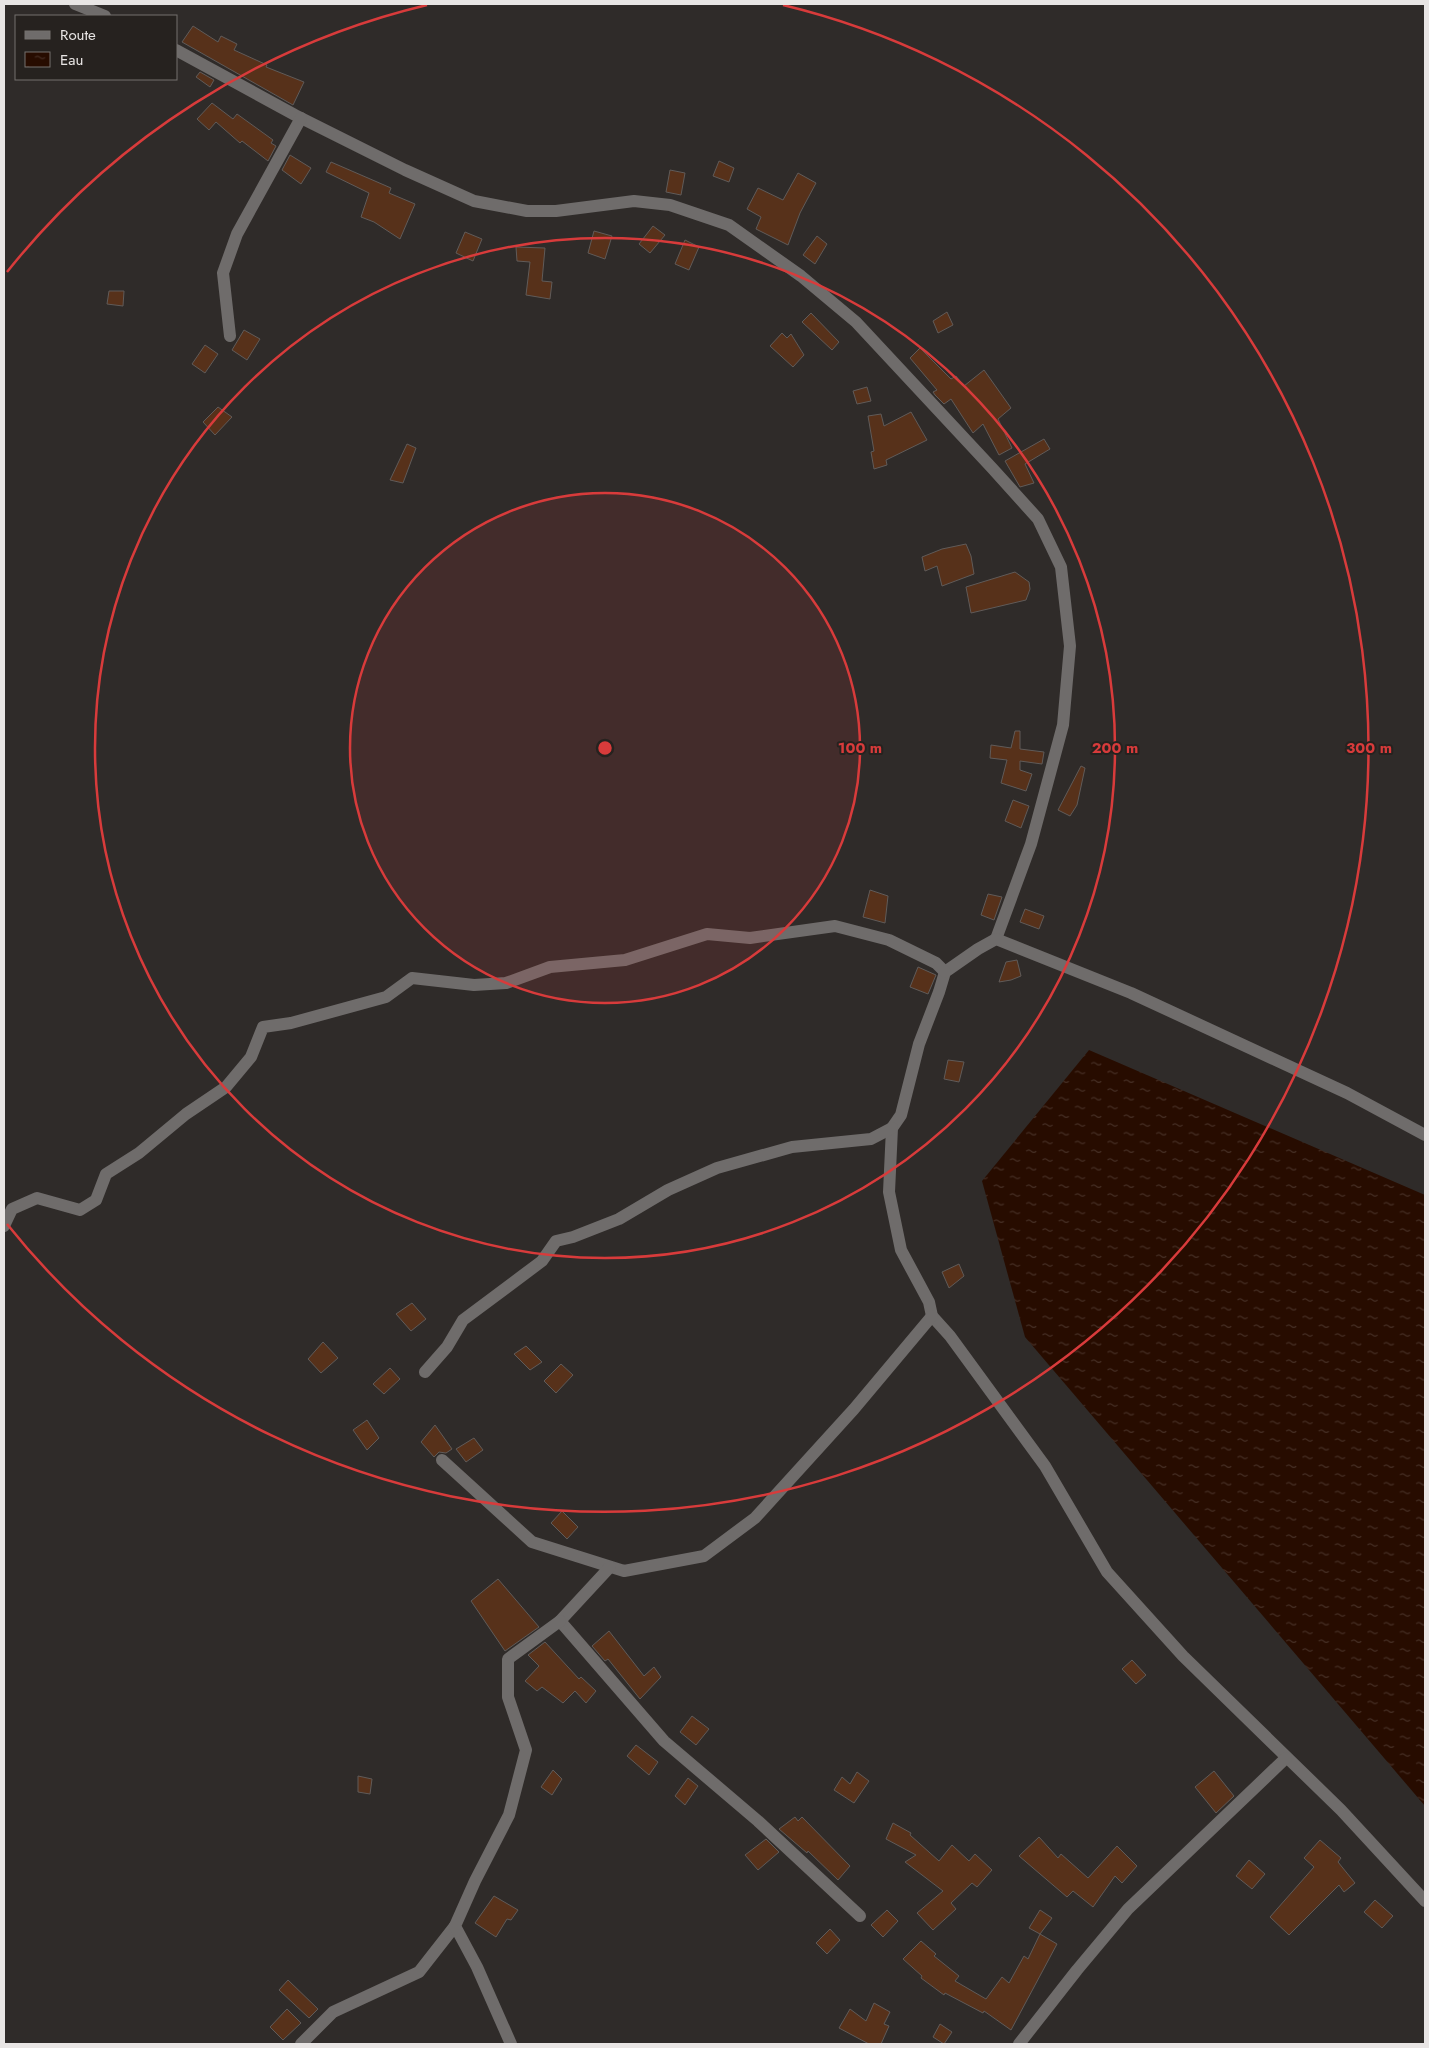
<svg xmlns="http://www.w3.org/2000/svg" width="1429" height="2048" font-family="Jost,sans-serif">
<defs>
<pattern id="water-ripples" width="26" height="14" patternUnits="userSpaceOnUse" patternTransform="scale(1.25)"><rect width="26" height="14" fill="#270c00"/><path d="M2 4q2-2 4 0t4 0M15 11q2-2 4 0t4 0" fill="none" stroke="#462f25"/></pattern>
</defs>
<rect width="100%" height="100%" fill="#2f2b29"/>
<polygon fill="url(#water-ripples)" points="1089,1050 1425,1195 1425,1806 1025,1337 982,1181"/>
<g fill="#57311a" stroke="#605b59">
<polygon points="193,26 218,42 221,36 237,44 234,50 267,65 266,67 304,82 293,105 182,42"/>
<polygon points="200,72 214,80 210,87 196,77"/>
<polygon points="212,103 233,119 237,114 273,140 271,143 276,146 268,161 242,141 240,143 216,122 209,130 197,119"/>
<polygon points="290,155 311,168 301,184 282,170"/>
<polygon points="719,161 734,168 729,182 713,176"/>
<polygon points="331,162 391,188 389,193 415,204 400,239 374,222 361,217 369,193 326,172"/>
<polygon points="670,170 685,173 681,195 666,192"/>
<polygon points="798,173 816,183 800,213 788,245 756,229 761,217 747,209 758,188 783,200"/>
<polygon points="653,226 665,235 650,253 639,244"/>
<polygon points="594,231 612,236 605,259 588,253"/>
<polygon points="465,232 482,239 473,261 456,253"/>
<polygon points="817,236 827,244 815,264 803,255"/>
<polygon points="685,240 699,247 689,270 675,264"/>
<polygon points="516,247 545,248 542,281 552,282 550,299 526,295 530,262 517,261"/>
<polygon points="109,291 124,291 123,306 107,304"/>
<polygon points="947,312 953,325 938,333 933,321"/>
<polygon points="811,313 839,342 832,350 802,322"/>
<polygon points="244,330 260,339 247,360 232,350"/>
<polygon points="782,333 787,338 791,334 804,355 793,367 770,346"/>
<polygon points="205,345 218,354 205,373 192,364"/>
<polygon points="920,348 951,379 956,376 964,386 984,370 1011,408 998,419 1012,448 999,455 983,424 973,433 951,399 944,404 935,395 933,392 937,390 910,358"/>
<polygon points="867,387 871,401 857,404 853,391"/>
<polygon points="218,407 232,417 215,435 203,422"/>
<polygon points="911,412 927,440 886,460 887,465 874,469 871,452 874,451 868,416 881,414 884,426"/>
<polygon points="1044,439 1050,449 1025,464 1034,483 1020,487 1005,461"/>
<polygon points="407,444 416,448 403,483 390,480"/>
<polygon points="966,544 971,556 974,574 942,586 937,566 925,571 922,557 942,549"/>
<polygon points="1015,572 1029,582 1030,589 1026,600 971,613 966,587"/>
<polygon points="1015,731 1020,731 1020,749 1044,752 1042,764 1020,761 1020,770 1032,774 1026,791 1001,783 1007,760 990,758 991,745 1011,748"/>
<polygon points="1081,766 1085,768 1077,805 1070,816 1058,810"/>
<polygon points="1013,800 1029,806 1021,828 1005,821"/>
<polygon points="870,890 888,896 885,923 863,917"/>
<polygon points="988,894 1002,897 994,920 981,915"/>
<polygon points="1025,909 1044,916 1039,929 1020,922"/>
<polygon points="1017,960 1021,976 1011,980 999,982 1006,962"/>
<polygon points="918,967 936,975 928,994 910,987"/>
<polygon points="948,1060 964,1062 959,1082 944,1079"/>
<polygon points="959,1264 964,1276 949,1288 942,1272"/>
<polygon points="412,1303 426,1319 411,1331 396,1314"/>
<polygon points="323,1342 338,1358 321,1373 308,1359"/>
<polygon points="526,1346 542,1362 530,1370 514,1354"/>
<polygon points="561,1364 573,1375 556,1393 544,1381"/>
<polygon points="390,1368 400,1379 384,1394 373,1384"/>
<polygon points="367,1420 379,1438 367,1450 353,1430"/>
<polygon points="435,1425 452,1449 446,1453 439,1452 434,1457 421,1442"/>
<polygon points="474,1438 483,1450 466,1462 456,1449"/>
<polygon points="562,1511 578,1527 567,1539 551,1523"/>
<polygon points="498,1579 539,1627 505,1651 471,1601"/>
<polygon points="609,1631 644,1676 654,1667 661,1677 640,1699 608,1659 605,1661 592,1646"/>
<polygon points="545,1642 579,1679 581,1677 596,1691 586,1703 575,1691 563,1703 542,1687 537,1691 525,1681 539,1666 528,1655"/>
<polygon points="1132,1660 1146,1675 1136,1684 1122,1669"/>
<polygon points="692,1716 709,1729 696,1745 680,1732"/>
<polygon points="636,1745 658,1762 649,1775 627,1756"/>
<polygon points="553,1770 562,1779 552,1795 541,1787"/>
<polygon points="1214,1771 1234,1796 1216,1813 1195,1787"/>
<polygon points="857,1772 869,1781 854,1803 834,1790 842,1777 850,1784"/>
<polygon points="358,1776 372,1779 370,1794 358,1792"/>
<polygon points="688,1778 698,1786 685,1805 675,1796"/>
<polygon points="795,1817 798,1821 802,1817 850,1866 838,1880 808,1851 807,1853 779,1829"/>
<polygon points="893,1823 911,1833 910,1835 939,1861 952,1845 969,1861 975,1854 992,1870 977,1887 972,1883 951,1903 956,1909 933,1930 917,1913 943,1891 905,1862 916,1855 886,1839"/>
<polygon points="1039,1837 1058,1858 1061,1854 1088,1878 1117,1846 1137,1866 1122,1883 1115,1876 1093,1907 1073,1891 1067,1897 1019,1856"/>
<polygon points="766,1839 779,1852 758,1870 745,1855"/>
<polygon points="1320,1840 1341,1858 1338,1862 1355,1883 1344,1892 1339,1885 1289,1935 1270,1917 1314,1867 1304,1858"/>
<polygon points="1249,1860 1265,1874 1252,1889 1236,1876"/>
<polygon points="494,1896 518,1910 511,1920 507,1919 496,1937 475,1923"/>
<polygon points="1375,1900 1393,1916 1382,1928 1364,1912"/>
<polygon points="887,1910 898,1921 883,1937 871,1925"/>
<polygon points="1040,1910 1052,1918 1040,1934 1029,1928"/>
<polygon points="830,1929 840,1940 827,1954 816,1943"/>
<polygon points="1040,1934 1057,1944 1011,2030 984,2011 983,2013 945,1993 944,1995 921,1978 922,1976 903,1959 921,1941 936,1954 934,1956 959,1976 955,1981 986,1999 1002,1977 1009,1983 1024,1956 1028,1959"/>
<polygon points="288,1980 318,2009 309,2018 279,1990"/>
<polygon points="874,2003 890,2012 884,2024 889,2026 881,2044 869,2044 839,2028 850,2009 866,2021"/>
<polygon points="287,2009 301,2023 283,2040 270,2027"/>
<polygon points="940,2024 952,2032 944,2044 933,2037"/>
</g>
<g fill="none" stroke-linecap="round" stroke-linejoin="round">
<g stroke="#6f6c6b" stroke-width="12">
<polyline points="75,4 105,16"/>
<polyline points="176,50 295,115 405,170 474,201 527,211 556,211 634,201 670,205 729,225 801,276 856,322 992,468 1038,519 1061,567 1070,646 1063,725 1031,844 996,939"/>
<polyline points="230,336 223,273 237,234 301,118"/>
<polyline points="1425,1135 1347,1093 1131,993 996,939 978,949 945,972 939,992 919,1044 901,1115 892,1128 889,1192 901,1250 929,1302 932,1316 950,1336 1045,1466 1107,1572 1183,1656 1341,1810 1425,1901"/>
<polyline points="4,1226 12,1209 37,1198 80,1210 96,1200 106,1174 139,1153 186,1114 226,1087 251,1057 263,1027 291,1023 386,997 412,978 474,985 506,983 550,967 625,960 707,934 750,938 835,926 889,940 936,963 945,972"/>
<polyline points="425,1372 447,1347 463,1320 542,1261 556,1241 573,1237 619,1219 668,1190 717,1168 792,1147 871,1139 892,1128"/>
<polyline points="442,1460 532,1542 624,1571 704,1556 755,1518 854,1409 932,1316"/>
<polyline points="610,1567 560,1621 664,1741 758,1821 860,1916"/>
<polyline points="301,2044 333,2012 419,1972 455,1926"/>
<polyline points="511,2044 477,1967 455,1926 475,1881 509,1815 526,1750 508,1697 508,1659 560,1621"/>
<polyline points="1019,2044 1077,1970 1128,1909 1286,1758"/>
</g>
</g>
<circle cx="605" cy="748" r="255" fill="#d83b3b" fill-opacity=".12"/>
<g fill="none" stroke="#d83b3b" stroke-width="2.5">
<circle cx="605" cy="748" r="255"/>
<circle cx="605" cy="748" r="510"/>
<path d="M7 272A764 764 0 0 1 427 5M783 5A764 764 0 1 1 7 1224"/>
</g>
<circle cx="605" cy="748" r="8" fill="#d83b3b" stroke="#26221f" stroke-width="2.5"/>
<g font-size="15" text-anchor="middle" font-weight="bold" fill="#d83b3b" stroke="#26221f" stroke-width="4" stroke-linejoin="round" paint-order="stroke">
<text x="860" y="753">100 m</text>
<text x="1115" y="753">200 m</text>
<text x="1369" y="753">300 m</text>
</g>
<rect width="1429" height="2048" fill="none" stroke="#e8e5e4" stroke-width="10"/>
<rect x="15" y="15" width="162" height="65" fill="#26221f" stroke="#74706e"/>
<rect x="25" y="31" width="25" height="8" fill="#6f6c6b" stroke="#74706e"/>
<text x="60" y="40" font-size="15" fill="#e8e5e4">Route</text>
<rect x="25" y="52" width="25" height="15" fill="url(#water-ripples)" stroke="#74706e"/>
<text x="60" y="65" font-size="15" fill="#e8e5e4">Eau</text>
</svg>
